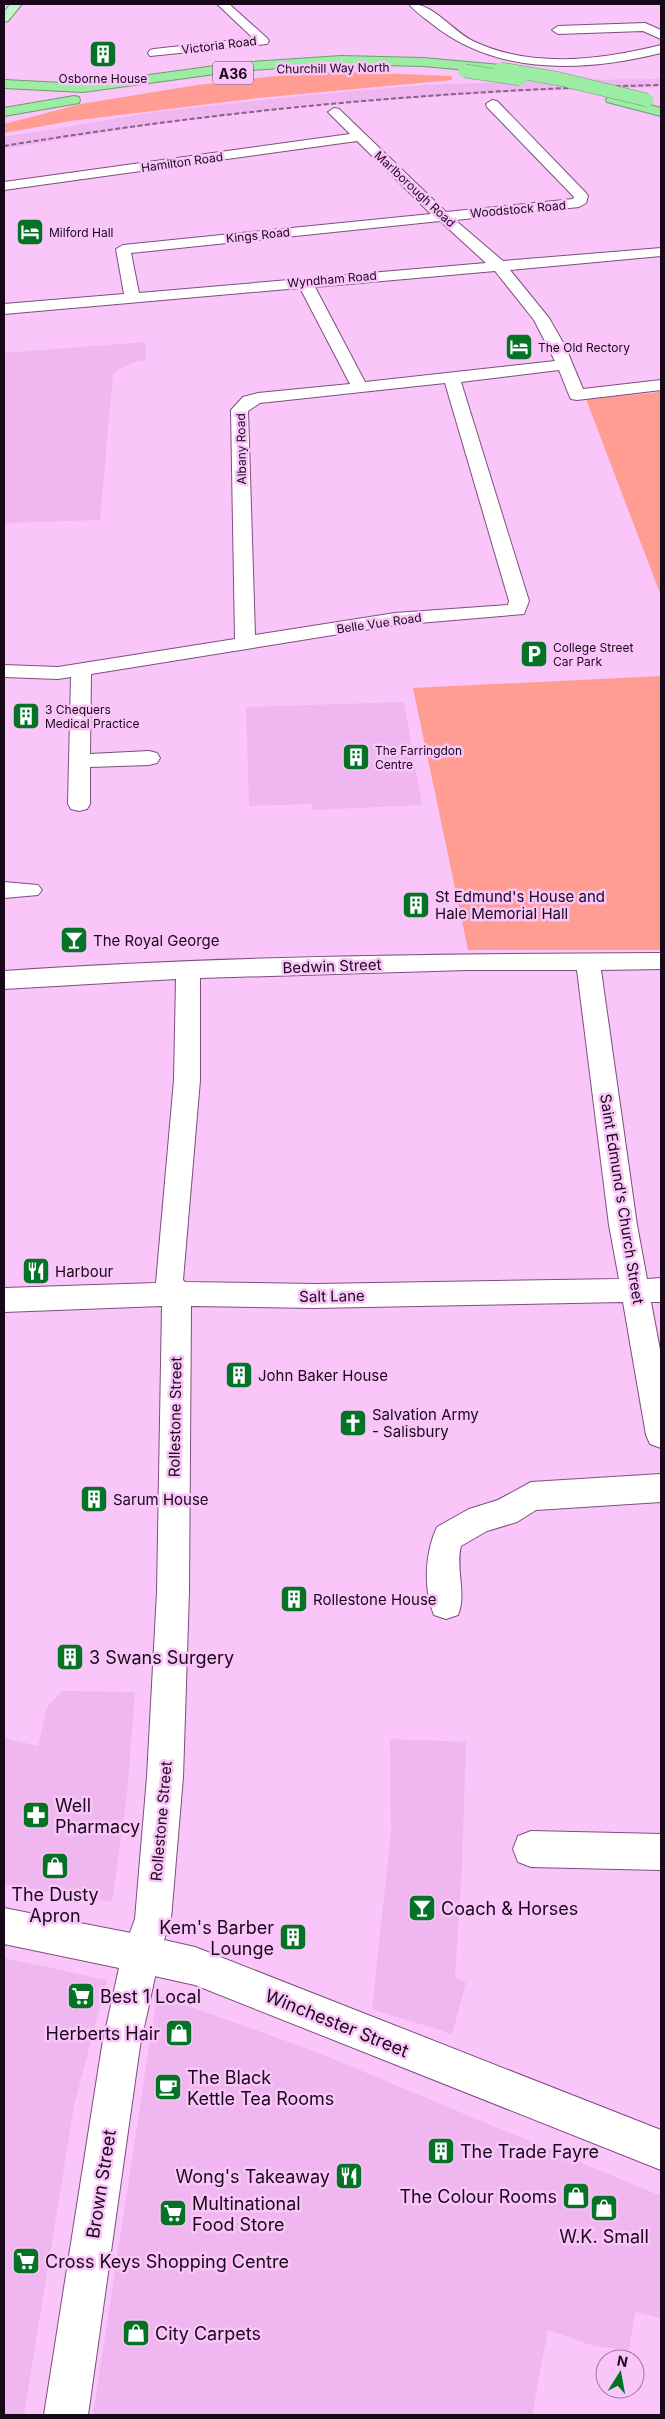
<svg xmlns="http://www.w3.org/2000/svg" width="665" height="2419" font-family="Inter,sans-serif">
<rect width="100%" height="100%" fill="#fac5f9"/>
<g fill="#f0b6ef">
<polygon points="661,79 661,87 507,92 301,106 157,124 4,149 4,137 155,112 298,96 423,85 573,80"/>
<polygon points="145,342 146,360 136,361 113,373 100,520 4,523 4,353"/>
<polygon points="404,702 422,805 313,810 312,804 249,806 246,707"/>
<polygon points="62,1691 135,1692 127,1795 112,1902 4,1884 4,1738 38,1746 47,1707"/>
<polygon points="390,1739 466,1742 462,1867 455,1977 466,1983 452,2034 372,2009 391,1832"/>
<polygon points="4,1958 107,1980 74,2106 24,2415 4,2415"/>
<polygon points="157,1995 314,2051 661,2196 661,2318 635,2312 629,2351 594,2346 548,2330 532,2415 93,2415"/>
</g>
<g fill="#ff9d93">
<polygon points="349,72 451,76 452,80 258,98 71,121 4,133 4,124 81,104 197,85 295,74"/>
<polygon points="661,392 661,596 586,399"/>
<polygon points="661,676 661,950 468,950 413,688"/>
</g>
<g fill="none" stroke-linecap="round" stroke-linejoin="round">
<g stroke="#7d4f7d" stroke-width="2">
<g id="street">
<polygon points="217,4 229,4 267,38 269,41 267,44 150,56 148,53 150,50 154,49 253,38"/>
<path d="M409,4C433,2 452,31 473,41C531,69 601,60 661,45V53C584,72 497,76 432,24C425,18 415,12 409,4Z"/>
<polygon points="645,23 661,30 661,39 643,31 558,34 552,30 558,26"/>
<path d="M492,100L497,101L586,193L588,196L586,203L579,207L455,220L503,261L661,248V256L510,270L549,318L565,346L583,389L661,380V390L577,400L571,399L569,395L559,370L461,382L529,601L524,614L395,625L91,674L90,754L149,751L157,753L160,758L157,763L149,765L90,767V804L87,809L79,811L71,809L68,804L71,677L58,679L4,677V665L58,667L235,639L231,410L243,397L258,393L350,384L300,288L4,314V304L124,294L116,249L123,245L431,214L357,141L4,190V182L350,134L328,112L334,108L339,109L446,212L573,199L574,197L487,107L486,104ZM440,221L486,263L139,293L131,253ZM495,271L534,320L555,361L365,382L315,287ZM445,383L509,601L508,605L395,613L255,635L248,411L260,403Z"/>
<polygon points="4,882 38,885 42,890 38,895 4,898"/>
<path d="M661,953V969L601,970L637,1225L647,1279L661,1278V1302H651L661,1355V1448L650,1444L646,1435L623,1302L315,1308L191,1306L189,1592L183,1777L171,1919L164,1940L195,1947L661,2130V2170L195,1985L141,1973L128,1967L122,1954L135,1919L147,1777L157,1592L162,1306L4,1312V1288L156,1283L174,1080L176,979L4,989V971C222,956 442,954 661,953ZM466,970H577L609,1225L619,1279L315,1284L185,1282L183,1280L200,1080V978Z"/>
<path d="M661,1474V1502L536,1510L517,1522L487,1531L461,1546C455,1569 467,1593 458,1615L446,1619L434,1615C423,1588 425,1553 437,1527L469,1509L498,1500L531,1482Z"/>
<polygon points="531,1831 661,1834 661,1870 531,1867 518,1862 513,1849 518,1836"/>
</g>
</g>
<g stroke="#7d4f7d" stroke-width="2">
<polygon id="secondary" points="4,1908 141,1935 154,1941 160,1954 140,2046 88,2415 44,2415 102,2046 119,1968 4,1944"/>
</g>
<g stroke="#6e9c73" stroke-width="2">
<polygon id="primary" points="10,4 22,4 8,21 4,22 4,12"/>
</g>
<g stroke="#6e9c73" stroke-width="2">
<g id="highway">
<polygon points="341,56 423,58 501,65 507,69 501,73 423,66 341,64 237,71 83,92 4,88 4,80 83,84 237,63"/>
<polygon points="612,95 661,108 661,116 607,102 606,99"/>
<polygon points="74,96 79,97 80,100 79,103 4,116 4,108"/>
</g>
</g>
<use href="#street" fill="#fff" fill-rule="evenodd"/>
<use href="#secondary" fill="#fff" fill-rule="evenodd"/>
<use href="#primary" fill="#c4f4c8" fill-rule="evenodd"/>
<use href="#highway" fill="#9ceca3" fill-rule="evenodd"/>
<path stroke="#866386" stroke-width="2" stroke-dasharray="5 2.5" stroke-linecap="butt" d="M4,146C222,110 440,90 661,85"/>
<g stroke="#6e9c73" stroke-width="14" stroke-linecap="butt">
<g id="highway-bridge">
<polyline points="501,69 560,79 647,100"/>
<polyline points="465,71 520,79"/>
</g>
</g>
<use href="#highway-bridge" stroke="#9ceca3" stroke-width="13"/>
</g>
<defs>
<g id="building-square" transform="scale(1.4375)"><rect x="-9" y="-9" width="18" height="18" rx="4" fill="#047326" stroke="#fac5f9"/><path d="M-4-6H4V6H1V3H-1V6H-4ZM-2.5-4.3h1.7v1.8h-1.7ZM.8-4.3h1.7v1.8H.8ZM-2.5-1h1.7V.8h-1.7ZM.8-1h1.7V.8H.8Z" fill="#fff"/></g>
<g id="hotel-square" transform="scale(1.4375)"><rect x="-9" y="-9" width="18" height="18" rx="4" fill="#047326" stroke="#fac5f9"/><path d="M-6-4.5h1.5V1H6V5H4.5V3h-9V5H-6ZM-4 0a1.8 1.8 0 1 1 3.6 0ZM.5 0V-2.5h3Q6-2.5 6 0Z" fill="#fff"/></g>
<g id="parking-square" transform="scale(1.4375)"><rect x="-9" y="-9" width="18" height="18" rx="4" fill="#047326" stroke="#fac5f9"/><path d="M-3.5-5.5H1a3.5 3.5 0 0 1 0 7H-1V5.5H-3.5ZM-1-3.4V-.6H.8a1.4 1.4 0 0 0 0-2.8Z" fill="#fff"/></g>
<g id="bar-square" transform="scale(1.4375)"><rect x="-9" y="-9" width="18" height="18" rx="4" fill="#047326" stroke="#fac5f9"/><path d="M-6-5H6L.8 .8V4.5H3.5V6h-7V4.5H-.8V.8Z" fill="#fff"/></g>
<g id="restaurant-square" transform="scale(1.4375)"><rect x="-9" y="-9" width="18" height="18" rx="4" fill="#047326" stroke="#fac5f9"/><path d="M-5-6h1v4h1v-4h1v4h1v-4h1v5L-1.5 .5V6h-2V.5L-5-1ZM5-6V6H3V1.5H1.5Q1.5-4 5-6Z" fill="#fff"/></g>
<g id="church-square" transform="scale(1.4375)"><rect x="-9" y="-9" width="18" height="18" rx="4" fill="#047326" stroke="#fac5f9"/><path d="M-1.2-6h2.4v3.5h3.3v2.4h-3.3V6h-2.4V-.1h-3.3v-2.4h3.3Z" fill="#fff"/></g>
<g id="pharmacy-square" transform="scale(1.4375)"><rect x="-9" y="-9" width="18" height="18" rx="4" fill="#047326" stroke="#fac5f9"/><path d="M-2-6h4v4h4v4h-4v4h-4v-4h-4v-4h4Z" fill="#fff"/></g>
<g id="shop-square" transform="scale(1.4375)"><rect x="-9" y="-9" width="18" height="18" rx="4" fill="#047326" stroke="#fac5f9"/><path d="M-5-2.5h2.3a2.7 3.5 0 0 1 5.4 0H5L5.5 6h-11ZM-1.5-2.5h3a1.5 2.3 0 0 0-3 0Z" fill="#fff"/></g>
<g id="supermarket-square" transform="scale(1.4375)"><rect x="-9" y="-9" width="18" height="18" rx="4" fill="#047326" stroke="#fac5f9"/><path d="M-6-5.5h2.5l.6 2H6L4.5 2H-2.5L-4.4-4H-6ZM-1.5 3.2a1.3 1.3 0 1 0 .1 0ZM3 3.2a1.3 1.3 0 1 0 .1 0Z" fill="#fff"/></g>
<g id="cafe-square" transform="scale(1.4375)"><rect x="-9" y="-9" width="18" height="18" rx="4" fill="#047326" stroke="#fac5f9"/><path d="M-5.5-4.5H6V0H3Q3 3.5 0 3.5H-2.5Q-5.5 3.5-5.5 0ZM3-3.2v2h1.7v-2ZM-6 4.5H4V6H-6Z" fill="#fff"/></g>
</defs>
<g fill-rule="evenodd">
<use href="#building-square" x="103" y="54"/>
<use href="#hotel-square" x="30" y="232"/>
<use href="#hotel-square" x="519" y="347"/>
<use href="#parking-square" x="534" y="654"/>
<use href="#building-square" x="26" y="716"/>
<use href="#building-square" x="356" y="757"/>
<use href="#building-square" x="416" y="905"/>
<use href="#bar-square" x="74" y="940"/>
<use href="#restaurant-square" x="36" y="1271"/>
<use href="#building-square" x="239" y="1375"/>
<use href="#church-square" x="353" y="1423"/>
<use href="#building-square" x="94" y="1499"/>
<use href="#building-square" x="294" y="1599"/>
<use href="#building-square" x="70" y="1657"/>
<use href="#pharmacy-square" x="36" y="1815"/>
<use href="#shop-square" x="55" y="1866"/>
<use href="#bar-square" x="422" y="1908"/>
<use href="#building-square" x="293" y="1937"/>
<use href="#supermarket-square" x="81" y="1996"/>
<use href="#shop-square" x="179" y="2033"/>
<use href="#cafe-square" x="168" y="2087"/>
<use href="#building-square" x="441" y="2151"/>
<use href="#restaurant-square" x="349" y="2176"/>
<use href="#shop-square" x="576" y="2196"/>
<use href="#shop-square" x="604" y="2208"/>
<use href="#supermarket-square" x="173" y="2213"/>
<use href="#supermarket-square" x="26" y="2261"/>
<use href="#shop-square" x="136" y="2333"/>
</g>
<g text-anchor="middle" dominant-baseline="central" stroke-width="5" stroke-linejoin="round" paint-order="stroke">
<g font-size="12" fill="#19081a" stroke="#fac5f9">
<text transform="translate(219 45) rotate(-7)">Victoria Road</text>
<text transform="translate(333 68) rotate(-1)">Churchill Way North</text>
<text transform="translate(182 162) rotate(-8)">Hamilton Road</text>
<text transform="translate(415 189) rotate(43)">Marlborough Road</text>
<text transform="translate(518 209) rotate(-5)">Woodstock Road</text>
<text transform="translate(258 235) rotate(-6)">Kings Road</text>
<text transform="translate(332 279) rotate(-5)">Wyndham Road</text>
<text transform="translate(241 449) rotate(-91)">Albany Road</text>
<text transform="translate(379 623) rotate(-8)">Belle Vue Road</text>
</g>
<g font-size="12" fill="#19081a" stroke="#fac5f9" text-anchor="start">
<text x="103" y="78" text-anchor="middle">Osborne House</text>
<text x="49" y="232">Milford Hall</text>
<text x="538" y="347">The Old Rectory</text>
<text x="553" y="647">College Street<tspan x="553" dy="14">Car Park</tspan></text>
<text x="45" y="709">3 Chequers<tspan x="45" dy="14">Medical Practice</tspan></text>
<text x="375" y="750">The Farringdon<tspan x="375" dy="14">Centre</tspan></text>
</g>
<rect fill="#fac5f9" stroke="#5c415d" stroke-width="1" x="213" y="61.5" width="40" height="23" rx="4"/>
<g font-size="14" font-weight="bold" fill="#19081a">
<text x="233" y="73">A36</text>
</g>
<g font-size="15" fill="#19081a" stroke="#fac5f9" text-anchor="start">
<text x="435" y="896">St Edmund's House and<tspan x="435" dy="17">Hale Memorial Hall</tspan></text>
<text x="93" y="940">The Royal George</text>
<text x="55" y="1271">Harbour</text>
<text x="258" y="1375">John Baker House</text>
<text x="372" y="1414">Salvation Army<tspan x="372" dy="17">- Salisbury</tspan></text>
<text x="113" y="1499">Sarum House</text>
<text x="313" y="1599">Rollestone House</text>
</g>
<g font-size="15" fill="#19081a" stroke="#fac5f9">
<text transform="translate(332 966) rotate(-2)">Bedwin Street</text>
<text transform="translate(622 1199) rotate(81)">Saint Edmund's Church Street</text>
<text transform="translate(332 1296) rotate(-1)">Salt Lane</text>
<text transform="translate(175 1417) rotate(-89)">Rollestone Street</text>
<text transform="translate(161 1821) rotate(-85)">Rollestone Street</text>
</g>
<g font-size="18" fill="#19081a" stroke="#fac5f9" text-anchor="start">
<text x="89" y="1657">3 Swans Surgery</text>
<text x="55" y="1805">Well<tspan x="55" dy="21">Pharmacy</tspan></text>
<text x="55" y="1894" text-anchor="middle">The Dusty<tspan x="55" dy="21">Apron</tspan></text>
<text x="441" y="1908">Coach &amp; Horses</text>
<text x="274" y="1927" text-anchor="end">Kem's Barber<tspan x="274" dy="21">Lounge</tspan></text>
<text x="100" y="1996">Best 1 Local</text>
<text x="160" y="2033" text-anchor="end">Herberts Hair</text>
<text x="187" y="2077">The Black<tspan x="187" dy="21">Kettle Tea Rooms</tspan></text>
<text x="460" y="2151">The Trade Fayre</text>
<text x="330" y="2176" text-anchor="end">Wong's Takeaway</text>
<text x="557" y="2196" text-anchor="end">The Colour Rooms</text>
<text x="192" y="2203">Multinational<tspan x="192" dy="21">Food Store</tspan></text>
<text x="604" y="2236" text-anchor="middle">W.K. Small</text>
<text x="45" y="2261">Cross Keys Shopping Centre</text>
<text x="155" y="2333">City Carpets</text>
</g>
<g font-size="18" fill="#19081a" stroke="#fac5f9">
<text transform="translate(337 2023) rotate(22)">Winchester Street</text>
<text transform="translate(101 2184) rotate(-81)">Brown Street</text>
</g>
</g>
<rect width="665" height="2419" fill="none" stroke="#19081a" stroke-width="10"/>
<g transform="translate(620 2374) rotate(11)"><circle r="24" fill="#fac5f9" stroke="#a079a0"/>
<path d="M0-4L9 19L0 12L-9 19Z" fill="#047326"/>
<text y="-8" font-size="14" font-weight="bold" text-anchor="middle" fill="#19081a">N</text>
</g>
</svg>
